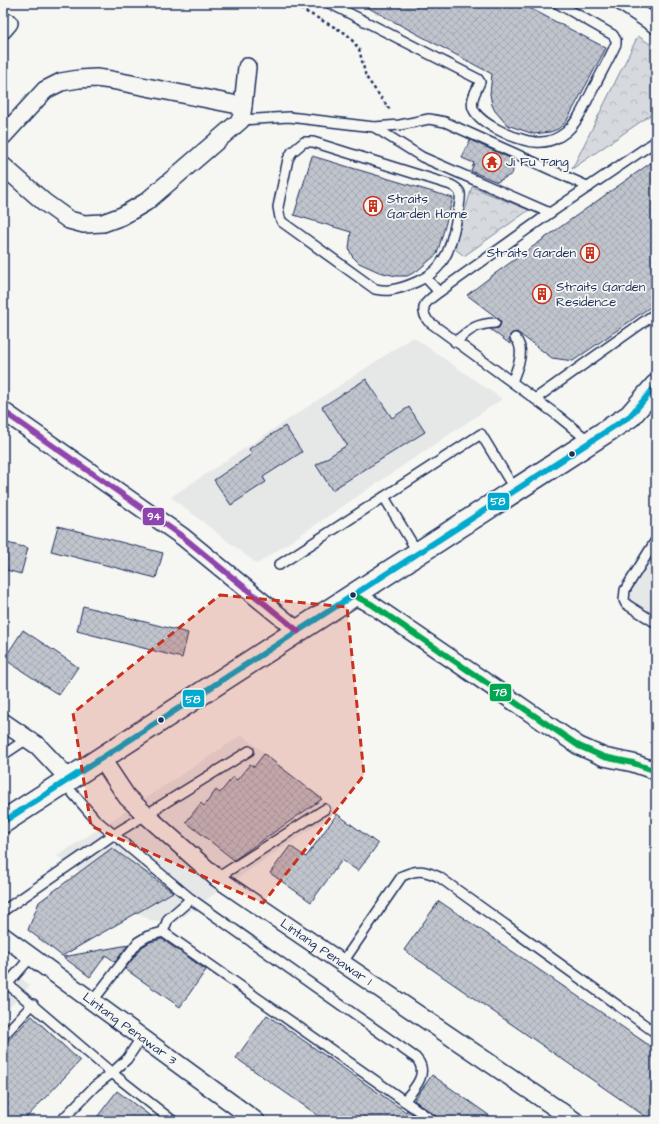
<svg xmlns="http://www.w3.org/2000/svg" width="659" height="1124" font-family="'Architects Daughter',sans-serif">
<defs>
<pattern id="park-crowns" width="20" height="18" patternUnits="userSpaceOnUse"><rect width="20" height="18" fill="#d6d9dd"/><path d="M2 6a3 3 0 1 1 6 0M12 15a3 3 0 1 1 6 0" fill="none" stroke="#b7bbc0"/></pattern>
<pattern id="building-cross-hatch" width="8" height="8" patternUnits="userSpaceOnUse"><rect width="8" height="8" fill="#c0c4cd"/><path d="M0 0l8 8M0 8l8-8" fill="none" stroke="#a4a9b2"/></pattern>
</defs>
<rect width="100%" height="100%" fill="#f6f6f2"/>
<filter id="ink" filterUnits="userSpaceOnUse"><feTurbulence type="fractalNoise" baseFrequency=".025" numOctaves="2"/><feDisplacementMap in="SourceGraphic" scale="8" xChannelSelector="R" yChannelSelector="G"/><feConvolveMatrix kernelMatrix="1 2 1 2 8 2 1 2 1" color-interpolation-filters="sRGB"/></filter>
<g filter="url(#ink)">
<g fill="#e6e7e7">
<polygon points="413,337 502,399 257,564 171,497"/>
<polygon points="656,540 656,623 631,608 625,590"/>
<polygon points="242,735 337,811 213,895 176,922 150,920 137,912 57,856"/>
<polygon points="3,965 30,985 3,1015"/>
</g>
<g fill="url(#park-crowns)" stroke="#78849e">
<polygon points="638,36 656,48 656,111 572,169"/>
<polygon points="472,187 529,210 464,256 454,248"/>
</g>
<g fill="url(#building-cross-hatch)" stroke="#1b2f5e">
<polygon points="359,3 520,3 606,48 566,122 558,129 550,132 534,134 507,125 495,111 492,105 490,94 492,74"/>
<polygon points="470,140 512,159 514,166 512,174 497,182 471,171 474,163 462,158"/>
<polygon points="312,156 453,198 437,254 417,271 407,276 396,276 379,272 359,263 352,256 349,249 351,232 294,215"/>
<polygon points="656,159 656,303 573,361 552,358 517,332 512,333 510,335 510,344 490,329 499,328 501,323 500,320 467,295 493,275"/>
<polygon points="366,379 392,418 409,407 425,432 332,490 316,465 347,445 322,407"/>
<polygon points="285,426 302,452 263,477 266,482 231,505 214,480 252,454 249,449"/>
<polygon points="58,526 163,553 156,578 51,551"/>
<polygon points="3,542 28,548 21,574 3,569"/>
<polygon points="83,606 188,633 182,658 77,631"/>
<polygon points="23,630 78,667 59,695 4,659"/>
<polygon points="264,754 322,799 234,860 186,822 201,803 204,806 216,790 220,793 233,777 237,780 250,764 254,767"/>
<polygon points="337,814 378,844 358,871 342,860 311,902 270,873 290,846 306,857"/>
<polygon points="112,848 173,892 62,956 28,930 39,902"/>
<polygon points="439,901 656,1050 656,1121 652,1121 404,950"/>
<polygon points="162,939 206,970 180,1007 125,969 142,947 150,942"/>
<polygon points="128,945 115,962 106,955 90,977 63,957"/>
<polygon points="267,1015 406,1112 407,1110 423,1121 326,1121 236,1058"/>
<polygon points="32,1016 80,1061 23,1121 3,1121 3,1046"/>
<polygon points="432,1075 497,1121 439,1121 436,1116 414,1100"/>
<polygon points="117,1091 157,1121 94,1121"/>
</g>
<g fill="none" stroke-linecap="round" stroke-linejoin="round">
<g stroke="#1b2f5e" stroke-width="12">
<g id="lane">
<path d="M329,3L478,79L480,82C477,90 470,99 473,108C479,125 524,144 541,142C550,142 560,137 566,132C578,122 584,106 591,93C599,77 608,61 616,44V40L613,35L557,3"/>
<polyline points="241,120 289,117 374,127 400,125 429,119 445,122 589,187"/>
<polyline points="374,127 422,157 550,213"/>
<path d="M304,142H313L451,185C454,187 458,188 460,193C462,201 451,244 447,253C445,257 442,262 439,266C430,278 405,288 390,290C385,291 380,290 375,289L282,222L280,218L278,207L288,159L292,152Z"/>
<polyline points="426,278 439,292"/>
<path d="M455,342C470,330 474,324 495,323"/>
<path d="M512,382C516,370 527,350 515,338"/>
<polyline points="535,399 656,313"/>
<path d="M590,442L557,415L428,321C418,306 427,301 439,292L550,213L656,141"/>
<polyline points="384,497 418,553"/>
<polyline points="656,540 625,590 624,600 626,604 656,623"/>
<polyline points="279,565 481,434 515,490"/>
<polyline points="3,755 27,739"/>
<polyline points="64,783 95,819 191,899 168,919 163,932"/>
<polyline points="217,878 325,809"/>
<path d="M191,899L416,1058C430,1073 414,1089 404,1101"/>
<polyline points="3,911 113,835 249,751"/>
<polyline points="163,932 433,1121"/>
<path d="M343,962L402,876C418,869 424,870 439,877L656,1033"/>
<polyline points="3,980 112,1073 173,1121"/>
<polyline points="3,989 31,957"/>
<polyline points="92,1002 138,942 148,936 163,932"/>
<polyline points="3,1036 33,1004"/>
<polyline points="61,1121 95,1086 112,1073 127,1059 141,1038"/>
</g>
</g>
<g stroke="#1b2f5e" stroke-width="20">
<g id="street">
<polyline points="623,3 656,25"/>
<polyline points="3,30 9,23"/>
<polyline points="243,106 247,67"/>
<polyline points="3,136 45,90 61,82 79,79 96,78 111,80 243,106 241,120 146,202 122,216 103,223 84,224 69,220 44,202 3,166"/>
<polyline points="3,411 183,537 298,631"/>
<polyline points="353,595 371,604 579,746 604,757 633,763 656,771"/>
<polyline points="3,722 38,746 69,779"/>
<path id="s1" d="M101,758L127,797L146,815L217,878L575,1121"/>
<path id="s2" d="M3,936L256,1121"/>
</g>
</g>
<g stroke="#1b2f5e" stroke-width="25">
<polyline id="primary" points="3,822 630,416 656,386"/>
</g>
<polyline stroke="#1b2f5e" stroke-width="2.5" stroke-dasharray="3 3" stroke-linecap="butt" points="290,3 347,34 359,49 366,77 390,110"/>
<use href="#lane" stroke="#f6f6f2" stroke-width="9"/>
<use href="#street" stroke="#f6f6f2" stroke-width="17"/>
<use href="#primary" stroke="#f6f6f2" stroke-width="22"/>
<g stroke="#f6f6f2" stroke-width="9">
<polyline id="bus-1" points="3,822 630,416 656,386"/>
</g>
<g stroke="#f6f6f2" stroke-width="9">
<polyline id="bus-2" points="3,411 183,537 298,631"/>
</g>
<g stroke="#f6f6f2" stroke-width="9">
<polyline id="bus-3" points="353,595 371,604 579,746 604,757 633,763 656,771"/>
</g>
<use href="#bus-1" stroke="#00a9ce" stroke-width="6"/>
<use href="#bus-2" stroke="#8e44ad" stroke-width="6"/>
<use href="#bus-3" stroke="#00a651" stroke-width="6"/>
</g>
</g>
<path fill="#c8321e" fill-opacity="0.2" stroke="#c8321e" stroke-width="3" stroke-dasharray="8 5" stroke-linejoin="round" d="M220,595L347,607L364,775L263,903L91,826L73,713Z"/>
<defs>
<g id="temple-ring" transform="scale(1)"><circle r="9.5" fill="#f6f6f2" stroke="#c8321e" stroke-width="1.5"/><path d="M0-6L5-2H3V0L6.5 2.5H4V6H1.5V3h-3V6H-4V2.5H-6.5L-3 0V-2H-5Z" fill="#c8321e"/></g>
<g id="building-ring" transform="scale(1)"><circle r="9.5" fill="#f6f6f2" stroke="#c8321e" stroke-width="1.5"/><path d="M-4-6H4V6H1V3H-1V6H-4ZM-2.5-4.3h1.7v1.8h-1.7ZM.8-4.3h1.7v1.8H.8ZM-2.5-1h1.7V.8h-1.7ZM.8-1h1.7V.8H.8Z" fill="#c8321e"/></g>
</defs>
<g fill-rule="evenodd">
<use href="#temple-ring" x="492" y="162"/>
<use href="#building-ring" x="373" y="206"/>
<use href="#building-ring" x="590" y="253"/>
<use href="#building-ring" x="542" y="294"/>
</g>
<g fill="#1b2f5e" stroke="#f6f6f2" stroke-width="1.5">
<circle cx="572" cy="454" r="3.5"/>
<circle cx="353" cy="595" r="3.5"/>
<circle cx="161" cy="720" r="3.5"/>
</g>
<g text-anchor="middle" dominant-baseline="central" stroke-width="3.5" stroke-linejoin="round" paint-order="stroke">
<g font-size="13" fill="#1b2f5e" stroke="#f6f6f2" text-anchor="start">
<text x="506" y="162">Ji Fu Tang</text>
<text x="387" y="199">Straits<tspan x="387" dy="15">Garden Home</tspan></text>
<text x="576" y="253" text-anchor="end">Straits Garden</text>
<text x="556" y="287">Straits Garden<tspan x="556" dy="15">Residence</tspan></text>
</g>
<g font-size="13" fill="#1b2f5e" stroke="#f6f6f2">
<text stroke="none"><textPath href="#s1" startOffset="300">Lintang Penawar 1</textPath></text>
<text stroke="none"><textPath href="#s2" startOffset="157">Lintang Penawar 3</textPath></text>
</g>
</g>
<g stroke="#f6f6f2" stroke-width="1.5">
<rect x="487" y="492" width="23" height="19" rx="4" fill="#00a9ce"/>
<rect x="142" y="507" width="23" height="19" rx="4" fill="#8e44ad"/>
<rect x="489" y="683" width="23" height="19" rx="4" fill="#00a651"/>
<rect x="182" y="689" width="23" height="19" rx="4" fill="#00a9ce"/>
</g>
<g font-size="11" text-anchor="middle" font-weight="bold" fill="#fff">
<text x="498" y="505">58</text>
<text x="154" y="520">94</text>
<text x="500" y="696">78</text>
<text x="193" y="703">58</text>
</g>
<rect width="659" height="1124" fill="none" stroke="#f6f6f2" stroke-width="16"/>
<rect x="8" y="8" width="643" height="1108" fill="none" stroke="#1b2f5e" stroke-width="1.5" filter="url(#ink)"/>
</svg>
